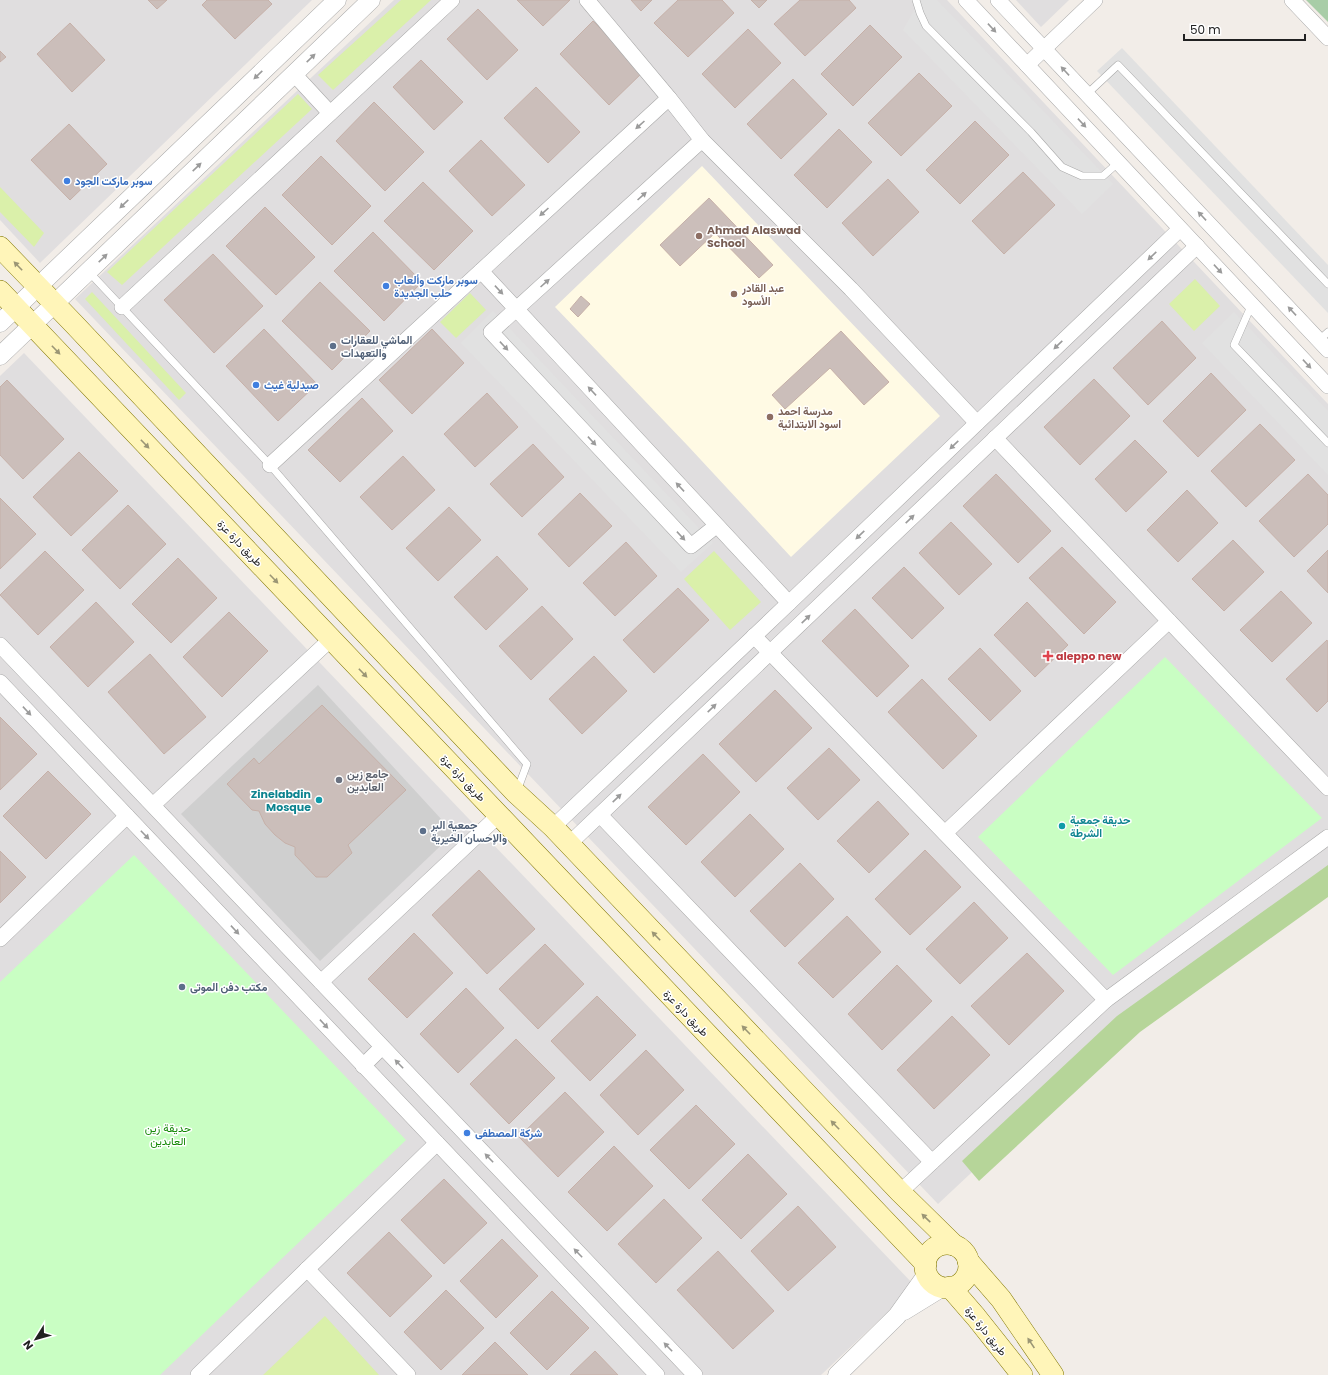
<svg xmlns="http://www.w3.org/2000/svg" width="1328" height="1375" font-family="Poppins,Vazirmatn,sans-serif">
<rect width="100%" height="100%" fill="#f2ede8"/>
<g fill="#e0dedf">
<polygon points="0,0 312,0 40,263 0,220"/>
<polygon points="394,0 947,0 1328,404 1328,885 1134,1020 938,1204 75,299"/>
<polygon points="1016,0 1069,0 1041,27"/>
<polygon points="24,353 915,1286 821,1375 0,1375 0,376"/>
</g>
<polygon fill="#fffae4" points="702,166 940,416 791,557 688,446 555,307"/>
<polygon fill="#cfcfcf" points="318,685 454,833 320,961 181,814"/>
<g fill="#daf0aa">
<polygon points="401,0 431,0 333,90 318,75"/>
<polygon points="298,94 312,109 122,285 107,272"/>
<polygon points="0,187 44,233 34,247 0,212"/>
<polygon points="1195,279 1220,306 1194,331 1169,304"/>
<polygon points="92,292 186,393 179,400 85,299"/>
<polygon points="470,293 486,310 456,338 440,322"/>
<polygon points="714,551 761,602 730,630 684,579"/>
<polygon points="325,1316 379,1375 263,1375"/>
</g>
<polygon fill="#b6d599" points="1328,865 1328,897 1140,1032 979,1181 962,1161 1117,1016"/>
<polygon fill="#a8cda7" points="1306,0 1328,0 1328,22"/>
<g fill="#c9fec3">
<polygon points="1165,657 1322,818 1113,975 978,837"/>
<polygon points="134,855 406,1140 160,1375 0,1375 0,982"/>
</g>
<g fill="#e1e1e1">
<polygon points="920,0 937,0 1113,184 1082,214 903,30"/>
<polygon points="1122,48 1328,265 1328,313 1097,71"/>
<polygon points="493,311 713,543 681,572 461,343"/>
<polygon points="1234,312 1328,411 1328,475 1202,343"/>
</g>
<g fill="#cbbeba" stroke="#c6b0a8">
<polygon points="148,0 167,0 157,9"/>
<polygon points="207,0 268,0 272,4 235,39 202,5"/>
<polygon points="517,0 570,0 543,26"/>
<polygon points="631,0 652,0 641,11"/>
<polygon points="678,0 722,0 734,13 688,57 654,23"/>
<polygon points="751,0 767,0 759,8"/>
<polygon points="800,0 849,0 856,8 805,56 774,24"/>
<polygon points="478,9 518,50 487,80 447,39"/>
<polygon points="593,21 643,72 609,105 560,54"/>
<polygon points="70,23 105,60 72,92 37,54"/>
<polygon points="870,25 902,57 853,106 821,74"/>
<polygon points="748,29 781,63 735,108 702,74"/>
<polygon points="0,51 6,57 0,62"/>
<polygon points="421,60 463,102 434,130 393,87"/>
<polygon points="919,73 952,106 901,156 868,123"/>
<polygon points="793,79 827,114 781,159 747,124"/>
<polygon points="536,87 580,132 548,163 504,118"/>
<polygon points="374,102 424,152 385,191 336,141"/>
<polygon points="975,121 1009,155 960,204 926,170"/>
<polygon points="69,124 107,164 70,200 31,160"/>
<polygon points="839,129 872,162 827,208 794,175"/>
<polygon points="481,140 525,185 492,216 449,171"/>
<polygon points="321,156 371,206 332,245 282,195"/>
<polygon points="1023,172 1055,205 1004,254 972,221"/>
<polygon points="888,179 919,212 873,256 842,223"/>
<polygon points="423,182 473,231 434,270 384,221"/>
<polygon points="709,198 773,265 759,278 715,233 680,266 660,245"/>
<polygon points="265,207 315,257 276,295 226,246"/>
<polygon points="373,232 422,282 384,321 334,271"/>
<polygon points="213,254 263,306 214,353 164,300"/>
<polygon points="320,282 370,331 332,370 282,321"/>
<polygon points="581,296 590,304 578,317 570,309"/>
<polygon points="1162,321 1196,358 1148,405 1113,368"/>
<polygon points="264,329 317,384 278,421 226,366"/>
<polygon points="432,329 464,363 412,414 379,380"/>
<polygon points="841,331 889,382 864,405 830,368 785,409 772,395"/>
<polygon points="1211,373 1246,410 1198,457 1163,421"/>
<polygon points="1094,379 1130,416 1080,465 1044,427"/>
<polygon points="7,380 64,439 23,479 0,455 0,387"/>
<polygon points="487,393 518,427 475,467 444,434"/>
<polygon points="362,398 393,431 340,482 308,450"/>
<polygon points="1260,424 1295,460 1246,507 1211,471"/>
<polygon points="1135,440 1167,472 1126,512 1095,479"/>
<polygon points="533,444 564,477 522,517 490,484"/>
<polygon points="79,452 118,491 71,536 33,497"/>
<polygon points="403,456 435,490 392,530 360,497"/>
<polygon points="996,474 1051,531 1018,563 963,506"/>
<polygon points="1308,474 1328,495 1328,524 1294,557 1259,521"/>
<polygon points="1187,490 1218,523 1178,562 1147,530"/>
<polygon points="580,493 612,526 569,567 538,534"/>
<polygon points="0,498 36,534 0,569"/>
<polygon points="128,505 166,544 120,589 82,550"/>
<polygon points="449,507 481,540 438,581 406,548"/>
<polygon points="951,522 992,564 959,595 919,553"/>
<polygon points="1233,540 1264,572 1224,611 1192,579"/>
<polygon points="626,542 657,576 615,616 583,583"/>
<polygon points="1062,547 1116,602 1084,634 1029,578"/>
<polygon points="1328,550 1328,593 1307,571"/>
<polygon points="45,551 84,590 38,635 0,595"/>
<polygon points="497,556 528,589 486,630 454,597"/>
<polygon points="178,558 217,598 171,643 132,604"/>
<polygon points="904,567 944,608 912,639 872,598"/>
<polygon points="678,588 709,620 654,673 623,640"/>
<polygon points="1281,591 1312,623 1272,662 1240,630"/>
<polygon points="96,602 134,642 88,687 50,647"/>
<polygon points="1027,602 1068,645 1035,677 994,635"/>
<polygon points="542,606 573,639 531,680 499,646"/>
<polygon points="855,609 909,666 877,697 822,641"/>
<polygon points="229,612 268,651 222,697 183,657"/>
<polygon points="1327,640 1328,642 1328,701 1317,712 1286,679"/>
<polygon points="980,648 1021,691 990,721 948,679"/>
<polygon points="150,654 206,717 164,754 108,692"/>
<polygon points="594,656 627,691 582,734 549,699"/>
<polygon points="922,679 977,736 943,769 888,712"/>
<polygon points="775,690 812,728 756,782 719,744"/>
<polygon points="322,705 406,790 348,845 352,853 327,877 316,877 295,855 295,847 285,843 275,835 265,824 259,811 252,810 227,784 254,758 259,764"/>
<polygon points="0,717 37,754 0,790"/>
<polygon points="829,748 860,780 818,820 787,788"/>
<polygon points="703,754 740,792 686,845 648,807"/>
<polygon points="48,771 91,814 46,859 3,816"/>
<polygon points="878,801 909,834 869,873 837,841"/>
<polygon points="750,814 784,849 735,897 701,862"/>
<polygon points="925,850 961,887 910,935 875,899"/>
<polygon points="0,851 26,877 0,903"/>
<polygon points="800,863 834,899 785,947 750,911"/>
<polygon points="479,870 535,929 487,974 432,915"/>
<polygon points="974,902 1008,938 960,984 926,949"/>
<polygon points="847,916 881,952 833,998 798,963"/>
<polygon points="414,933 453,973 407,1018 368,979"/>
<polygon points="545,944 584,984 538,1029 499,989"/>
<polygon points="1027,953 1064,991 1009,1045 971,1006"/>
<polygon points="897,965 932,1001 882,1050 848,1014"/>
<polygon points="466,988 504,1028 458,1073 420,1034"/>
<polygon points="597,996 636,1035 590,1081 551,1041"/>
<polygon points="952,1016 990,1055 934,1109 897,1070"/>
<polygon points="516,1039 555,1078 509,1124 470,1084"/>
<polygon points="646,1050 684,1090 638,1135 600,1095"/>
<polygon points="565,1092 604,1132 558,1177 519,1137"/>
<polygon points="696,1105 735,1144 689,1189 650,1150"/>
<polygon points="614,1146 653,1186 607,1231 568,1192"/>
<polygon points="748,1154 787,1194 741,1239 702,1200"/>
<polygon points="444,1179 487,1223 444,1264 401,1220"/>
<polygon points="664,1199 702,1238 656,1283 618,1244"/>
<polygon points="798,1206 836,1247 788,1291 751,1251"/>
<polygon points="389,1232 432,1276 390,1317 347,1273"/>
<polygon points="502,1239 538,1276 496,1318 460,1281"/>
<polygon points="718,1251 774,1311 733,1349 677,1290"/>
<polygon points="446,1290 484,1328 441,1370 404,1332"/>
<polygon points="552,1291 589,1328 547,1370 510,1333"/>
<polygon points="495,1342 528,1375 462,1375"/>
<polygon points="595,1351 618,1375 570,1375"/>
</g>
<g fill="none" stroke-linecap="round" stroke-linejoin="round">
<g stroke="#a8a8a8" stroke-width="8">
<g id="service">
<polyline points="916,0 920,13 926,26 1031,132 1062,167 1082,176 1103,176 1119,162"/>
<polyline points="1087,94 1118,65 1328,284"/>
<polyline points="89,272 270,465 527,764 517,791"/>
<polyline points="1252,304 1234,345 1328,443"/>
<polyline points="1319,340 1328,332"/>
</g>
</g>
<g stroke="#a8a8a8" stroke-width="16">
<g id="minor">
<polyline points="587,0 669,98 702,140 851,289 977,423"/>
<polyline points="966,0 1328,386"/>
<polyline points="998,0 1328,350"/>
<polyline points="1292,0 1328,38"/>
<polyline points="1027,65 1095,0"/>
<polyline points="294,74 330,113"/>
<polyline points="702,140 491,332 691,546 716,526"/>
<polyline points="481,271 789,603"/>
<polyline points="122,307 452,0"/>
<polyline points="995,438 1328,788"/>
<polyline points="270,465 669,98"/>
<polyline points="754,636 1106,1000"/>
<polyline points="0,645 695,1375"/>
<polyline points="0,682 657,1375"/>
<polyline points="153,805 331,639"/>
<polyline points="600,815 932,1162"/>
<polyline points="553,827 789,603 1180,229"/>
<polyline points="945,833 1169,621"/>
<polyline points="569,844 1197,246"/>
<polyline points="0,939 127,816"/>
<polyline points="321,982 499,815"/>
<polyline points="363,1066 382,1047"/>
<polyline points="900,1192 1106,1000 1328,837"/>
<polyline points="307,1269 408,1375"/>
<polyline points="198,1375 437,1143"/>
</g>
</g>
<g stroke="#a8a8a8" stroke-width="19">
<g id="tertiary">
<polyline points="0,323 337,0"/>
<polyline points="0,356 371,0"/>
<polyline points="904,1311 943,1287"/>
<polyline points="837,1375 897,1316 927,1274"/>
</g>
</g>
<g stroke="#817600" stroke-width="22">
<g id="secondary">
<polyline points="0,247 74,324 516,793 553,827 900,1192 954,1245"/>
<polyline points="0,291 926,1264"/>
<circle cx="947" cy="1266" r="22"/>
<polyline points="968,1261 1001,1299 1053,1375"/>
<polyline points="950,1287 976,1317 1022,1375"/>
</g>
</g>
<use href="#service" stroke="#fff" stroke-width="7"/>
<use href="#minor" stroke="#fff" stroke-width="15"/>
<use href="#tertiary" stroke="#fff" stroke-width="18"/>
<use href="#secondary" stroke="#fff5b9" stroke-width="21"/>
</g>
<defs><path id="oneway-solid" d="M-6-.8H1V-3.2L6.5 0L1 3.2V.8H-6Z"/></defs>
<g fill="#9b9b9b">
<use href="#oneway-solid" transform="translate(992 28) rotate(47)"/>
<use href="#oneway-solid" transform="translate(311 58) rotate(-44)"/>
<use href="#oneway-solid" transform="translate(1065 71) rotate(-133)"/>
<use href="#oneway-solid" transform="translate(258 75) rotate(136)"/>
<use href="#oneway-solid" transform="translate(1082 123) rotate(47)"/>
<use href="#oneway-solid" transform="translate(640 125) rotate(138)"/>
<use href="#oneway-solid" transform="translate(197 167) rotate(-44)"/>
<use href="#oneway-solid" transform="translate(642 196) rotate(-42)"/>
<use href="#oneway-solid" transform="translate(124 204) rotate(136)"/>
<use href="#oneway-solid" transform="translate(544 212) rotate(138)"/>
<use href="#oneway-solid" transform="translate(1202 216) rotate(-133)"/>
<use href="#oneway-solid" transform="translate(1152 256) rotate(136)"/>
<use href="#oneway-solid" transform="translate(103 258) rotate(-44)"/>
<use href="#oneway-solid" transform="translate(1218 269) rotate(47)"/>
<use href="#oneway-solid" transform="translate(545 283) rotate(-42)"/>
<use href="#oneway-solid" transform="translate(499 290) rotate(47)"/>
<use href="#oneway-solid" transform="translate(1292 311) rotate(-133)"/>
<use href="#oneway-solid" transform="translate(1058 345) rotate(136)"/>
<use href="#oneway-solid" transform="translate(504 346) rotate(47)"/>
<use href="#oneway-solid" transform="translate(1307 364) rotate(47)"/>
<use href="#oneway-solid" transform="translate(592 391) rotate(-133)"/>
<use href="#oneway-solid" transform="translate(592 441) rotate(47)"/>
<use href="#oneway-solid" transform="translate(954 445) rotate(136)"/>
<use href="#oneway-solid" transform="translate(680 487) rotate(-133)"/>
<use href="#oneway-solid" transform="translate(910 519) rotate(-44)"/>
<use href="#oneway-solid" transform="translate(860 535) rotate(136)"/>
<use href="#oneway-solid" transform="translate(681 536) rotate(47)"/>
<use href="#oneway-solid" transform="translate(806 619) rotate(-44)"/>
<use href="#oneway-solid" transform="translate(712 708) rotate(-44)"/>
<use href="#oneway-solid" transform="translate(27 711) rotate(47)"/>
<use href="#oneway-solid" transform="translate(617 798) rotate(-44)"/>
<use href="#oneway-solid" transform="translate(145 835) rotate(46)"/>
<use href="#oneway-solid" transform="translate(235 930) rotate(47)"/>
<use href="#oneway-solid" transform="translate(324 1024) rotate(47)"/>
<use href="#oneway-solid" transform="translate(399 1064) rotate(-134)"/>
<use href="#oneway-solid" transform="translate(489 1158) rotate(-134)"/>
<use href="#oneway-solid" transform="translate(578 1253) rotate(-134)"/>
<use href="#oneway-solid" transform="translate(668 1347) rotate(-134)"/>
</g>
<g fill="#9b9675">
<use href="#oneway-solid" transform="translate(18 266) rotate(-134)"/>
<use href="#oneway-solid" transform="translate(56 350) rotate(46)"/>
<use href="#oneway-solid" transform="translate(145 444) rotate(46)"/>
<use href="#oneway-solid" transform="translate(274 579) rotate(46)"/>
<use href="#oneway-solid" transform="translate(363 673) rotate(46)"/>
<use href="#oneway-solid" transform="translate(656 936) rotate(-134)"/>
<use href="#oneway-solid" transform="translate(746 1030) rotate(-134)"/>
<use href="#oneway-solid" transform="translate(835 1125) rotate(-134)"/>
<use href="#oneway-solid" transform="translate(926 1218) rotate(-136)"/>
<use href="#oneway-solid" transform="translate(1031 1343) rotate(-124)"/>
</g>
<g fill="#3f7fe0" stroke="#fff" stroke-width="1.5">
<circle cx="67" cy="181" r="4"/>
<circle cx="386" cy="286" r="4"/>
<circle cx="256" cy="385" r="4"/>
<circle cx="467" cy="1133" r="4"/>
</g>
<g fill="#8d6e63" stroke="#fff" stroke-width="1.5">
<circle cx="699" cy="236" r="4"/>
<circle cx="734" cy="294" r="4"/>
<circle cx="770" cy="417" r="4"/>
</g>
<g fill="#5c6f8a" stroke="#fff" stroke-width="1.5">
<circle cx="333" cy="346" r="4"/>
<circle cx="423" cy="831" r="4"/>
<circle cx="182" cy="987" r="4"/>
</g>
<path fill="#e0444e" stroke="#fff" stroke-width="1.5" d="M1046 650h4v4h4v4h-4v4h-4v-4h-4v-4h4z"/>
<circle fill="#6b7280" stroke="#fff" stroke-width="1.5" cx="339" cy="780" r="4"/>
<g fill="#0f9aa8" stroke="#fff" stroke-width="1.5">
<circle cx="319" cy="800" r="4"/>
<circle cx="1062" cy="826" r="4"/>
</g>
<g text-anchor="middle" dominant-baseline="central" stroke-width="3" stroke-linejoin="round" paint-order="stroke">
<g font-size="11" font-weight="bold" fill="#366cbe" stroke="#fff" text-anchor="start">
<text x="75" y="181">سوبر ماركت الجود</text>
<text x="394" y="280">سوبر ماركت وألعاب<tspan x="394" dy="13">حلب الجديدة</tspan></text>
<text x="264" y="385">صيدلية غيث</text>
<text x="475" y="1133">شركة المصطفى</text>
</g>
<g font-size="11" font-weight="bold" fill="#785e54" stroke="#fff" text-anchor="start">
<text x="707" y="230">Ahmad Alaswad<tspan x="707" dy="13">School</tspan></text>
<text x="742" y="288">عبد القادر<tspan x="742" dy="13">الأسود</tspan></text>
<text x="778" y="411">مدرسة احمد<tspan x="778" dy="13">اسود الابتدائية</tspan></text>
</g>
<g font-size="11" font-weight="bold" fill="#4e5e75" stroke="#fff" text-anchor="start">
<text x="341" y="340">الماشي للعقارات<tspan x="341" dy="13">والتعهدات</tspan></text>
<text x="431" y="825">جمعية البر<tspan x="431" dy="13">والإحسان الخيرية</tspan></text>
<text x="190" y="987">مكتب دفن الموتى</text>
</g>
<g font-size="11" fill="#212121" stroke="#fff">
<text transform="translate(240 543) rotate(46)">طريق دارة عزة</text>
<text transform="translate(463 778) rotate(46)">طريق دارة عزة</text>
<text transform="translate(686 1013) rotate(46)">طريق دارة عزة</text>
<text transform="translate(986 1331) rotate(51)">طريق دارة عزة</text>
</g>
<g font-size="11" font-weight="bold" fill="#be3a42" stroke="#fff" text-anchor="start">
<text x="1056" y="656">aleppo new</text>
</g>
<g font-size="11" font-weight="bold" fill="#5b616d" stroke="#fff" text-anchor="start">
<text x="347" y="774">جامع زين<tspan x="347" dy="13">العابدين</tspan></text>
</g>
<g font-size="11" font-weight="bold" fill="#0d838f" stroke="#fff" text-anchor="end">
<text x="311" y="794">Zinelabdin<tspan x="311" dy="13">Mosque</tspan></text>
<text x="1070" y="820" text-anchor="start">حديقة جمعية<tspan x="1070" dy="13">الشرطة</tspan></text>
</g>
<g font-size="11" fill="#118703" stroke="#fff">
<text x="168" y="1128">حديقة زين<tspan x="168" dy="13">العابدين</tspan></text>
</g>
</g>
<g transform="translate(36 1339) rotate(233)" stroke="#ffffff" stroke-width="3" paint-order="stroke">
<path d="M0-3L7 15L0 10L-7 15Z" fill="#212121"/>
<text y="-6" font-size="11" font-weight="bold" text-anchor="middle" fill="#212121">N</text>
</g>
<path d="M1184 34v6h121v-6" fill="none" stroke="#212121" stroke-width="2"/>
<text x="1190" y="34" font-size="12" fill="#212121" stroke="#ffffff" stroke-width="3" paint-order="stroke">50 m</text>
</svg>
